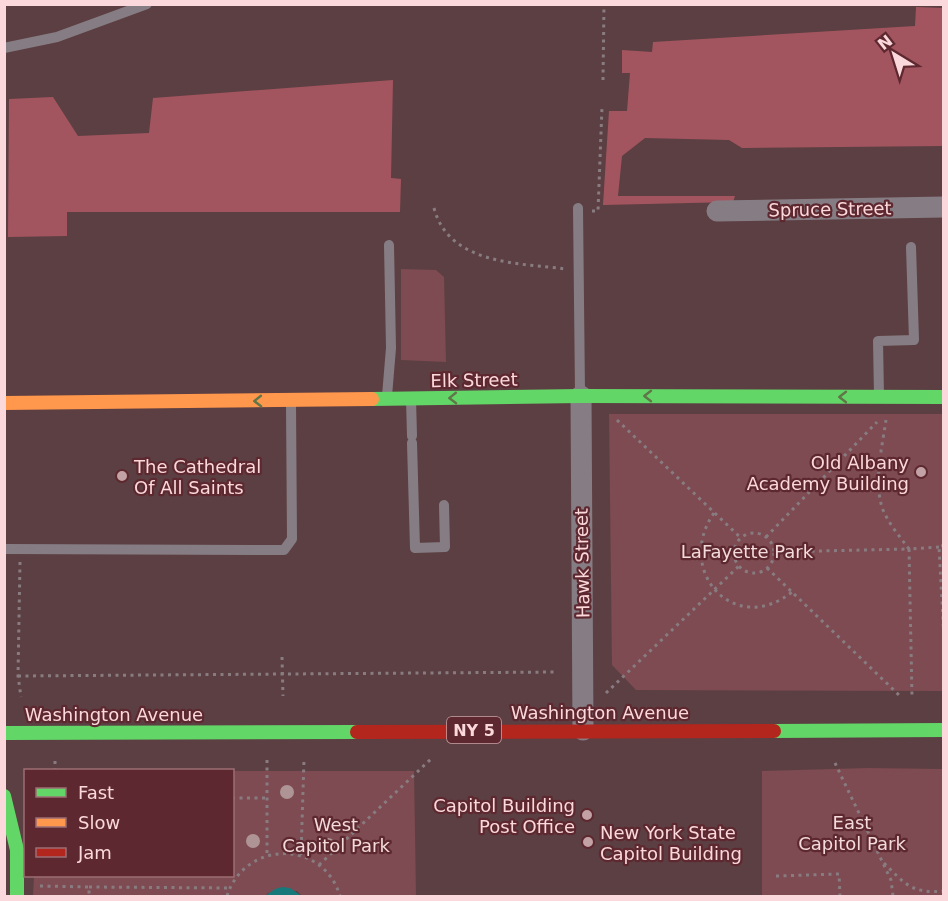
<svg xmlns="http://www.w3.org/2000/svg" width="948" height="901" font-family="'DejaVu Sans',sans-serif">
<rect width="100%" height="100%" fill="#5c3f42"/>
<g fill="#7d4b51">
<polygon points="401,269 436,270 444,277 446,362 401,360"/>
<polygon points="609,414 943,414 943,691 636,690 612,665"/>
<polygon points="868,768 943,769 943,896 762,896 762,771"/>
<polygon points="233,771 414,771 416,896 302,896 297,891 268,893 265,896 33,896 34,876 232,876"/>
</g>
<g fill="#a3555f">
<polygon points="916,7 943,8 943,146 742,148 729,140 645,138 622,156 618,196 735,196 733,202 603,205 609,111 627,111 630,73 622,73 622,50 652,52 653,42 915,26"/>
<polygon points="393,80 391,178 401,179 400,212 67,212 67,236 8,237 9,99 53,97 78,136 149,133 153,98"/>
</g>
<polygon fill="#177979" points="282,887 290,888 302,896 265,896 275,889"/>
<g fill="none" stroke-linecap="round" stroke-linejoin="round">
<g stroke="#887c81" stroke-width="3" stroke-dasharray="3 4.5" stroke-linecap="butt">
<polyline points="603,80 604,4"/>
<path d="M434,208C449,265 519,263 566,269"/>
<polyline points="592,211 598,211 602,107"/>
<polyline points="617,420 741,538"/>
<path d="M886,420C882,448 873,483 883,510C889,524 900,537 909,549L939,547"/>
<path d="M714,513C674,570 734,638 792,592"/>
<circle cx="754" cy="553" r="20"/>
<polyline points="766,537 877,422"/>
<polyline points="944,545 939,547 944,639"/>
<polyline points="774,552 909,549 912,697"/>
<polyline points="20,562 18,676 21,697"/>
<polyline points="767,568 900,696"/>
<polyline points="282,657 283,696"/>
<polyline points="18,676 558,672"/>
<polyline points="606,693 739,566"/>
<polyline points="267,760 267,855"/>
<polyline points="55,761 55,770"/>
<polyline points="835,763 891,880 893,896"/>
<polyline points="232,798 266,798"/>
<polyline points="301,855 304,759"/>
<path d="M884,863C905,884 912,894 944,891"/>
<polyline points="319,865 432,758"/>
<polyline points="776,876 839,874 840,896"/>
<polyline points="40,886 89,887 89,896"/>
<polyline points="89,887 230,888"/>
<path d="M227,896C245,840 323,839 340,896"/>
</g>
<g stroke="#867d84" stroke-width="10">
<polyline points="4,48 57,37 147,4"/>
<polyline points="578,208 580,393"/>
<polyline points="387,396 391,348 389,245"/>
<polyline points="879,396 878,341 914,340 911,247"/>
<polyline points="411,399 412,436"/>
<polyline points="412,443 415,548 445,547 444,505"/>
<polyline points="4,549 284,550 292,539 291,403"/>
</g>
<g stroke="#867d84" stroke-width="21">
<polyline points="717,211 944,207"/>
<polyline points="581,396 583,730"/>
</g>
<g stroke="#63d668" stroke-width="14">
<polyline points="372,399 581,396 944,397"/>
<polyline points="774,731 944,730"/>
<polyline points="4,733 357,732"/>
<polyline points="4,796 17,850 17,896"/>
</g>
<polyline stroke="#ff974d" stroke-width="14" points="4,403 372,399"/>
<polyline stroke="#b3261e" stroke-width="14" points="357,732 774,731"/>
</g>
<g fill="#af9496">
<circle cx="287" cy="792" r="7"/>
<circle cx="253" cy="841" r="7"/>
<circle cx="328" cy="845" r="7"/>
</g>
<defs><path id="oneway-chevron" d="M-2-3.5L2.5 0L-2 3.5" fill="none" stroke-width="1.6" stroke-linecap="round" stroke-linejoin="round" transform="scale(1.5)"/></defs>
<g stroke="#607649">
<use href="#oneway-chevron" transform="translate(648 396) rotate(-180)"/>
<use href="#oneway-chevron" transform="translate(843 397) rotate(-180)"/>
<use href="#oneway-chevron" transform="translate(453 398) rotate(179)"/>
<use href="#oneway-chevron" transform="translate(258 401) rotate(179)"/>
</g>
<g fill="#c3a2a5" stroke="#5d282f" stroke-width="2">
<circle cx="921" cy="472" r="6"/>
<circle cx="122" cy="476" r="6"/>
<circle cx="587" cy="815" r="6"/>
<circle cx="588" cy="842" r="6"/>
</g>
<g text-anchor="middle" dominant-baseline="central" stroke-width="4.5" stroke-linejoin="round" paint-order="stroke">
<rect fill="#5d282f" stroke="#cca3a7" stroke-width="1.5" x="447" y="717" width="54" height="26" rx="4.5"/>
<g font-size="16" font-weight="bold" fill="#fbd8db">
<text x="474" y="730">NY 5</text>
</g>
<g font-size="18" fill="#fbd8db" stroke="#5d282f">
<text transform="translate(830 209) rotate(-1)">Spruce Street</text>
<text transform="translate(474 380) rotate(-1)">Elk Street</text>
<text transform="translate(582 563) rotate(-91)">Hawk Street</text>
<text x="600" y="712">Washington Avenue</text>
<text x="114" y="714">Washington Avenue</text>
</g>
<g font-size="18" fill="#fbd8db" stroke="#5d282f" text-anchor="end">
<text x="909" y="462">Old Albany<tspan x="909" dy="21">Academy Building</tspan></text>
<text x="134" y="466" text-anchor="start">The Cathedral<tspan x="134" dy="21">Of All Saints</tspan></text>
<text x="575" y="805">Capitol Building<tspan x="575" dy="21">Post Office</tspan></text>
<text x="600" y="832" text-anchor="start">New York State<tspan x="600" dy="21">Capitol Building</tspan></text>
</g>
<g font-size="18" fill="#f3dadb" stroke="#5d282f">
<text x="747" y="551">LaFayette Park</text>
<text x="852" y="822">East<tspan x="852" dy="21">Capitol Park</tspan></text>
<text x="336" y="824">West<tspan x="336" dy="21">Capitol Park</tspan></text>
</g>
</g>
<rect width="948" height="901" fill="none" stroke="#fbd8db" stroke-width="12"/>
<rect x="24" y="769" width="210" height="108" fill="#5d282f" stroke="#9c6e74" stroke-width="1.5"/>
<rect x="36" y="788" width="30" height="9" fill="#63d668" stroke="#9c6e74" stroke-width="1.5"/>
<text x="78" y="799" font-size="18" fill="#fbd8db">Fast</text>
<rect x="36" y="818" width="30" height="9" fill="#ff974d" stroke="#9c6e74" stroke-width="1.5"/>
<text x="78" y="829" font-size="18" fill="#fbd8db">Slow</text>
<rect x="36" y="848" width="30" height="9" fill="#b3261e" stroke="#9c6e74" stroke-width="1.5"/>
<text x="78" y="859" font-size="18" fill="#fbd8db">Jam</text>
<g transform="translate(894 54) rotate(322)" stroke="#5d282f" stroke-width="4.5" paint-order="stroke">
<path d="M0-4.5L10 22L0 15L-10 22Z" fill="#fbd8db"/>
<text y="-9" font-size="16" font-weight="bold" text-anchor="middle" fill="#fbd8db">N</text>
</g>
</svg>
